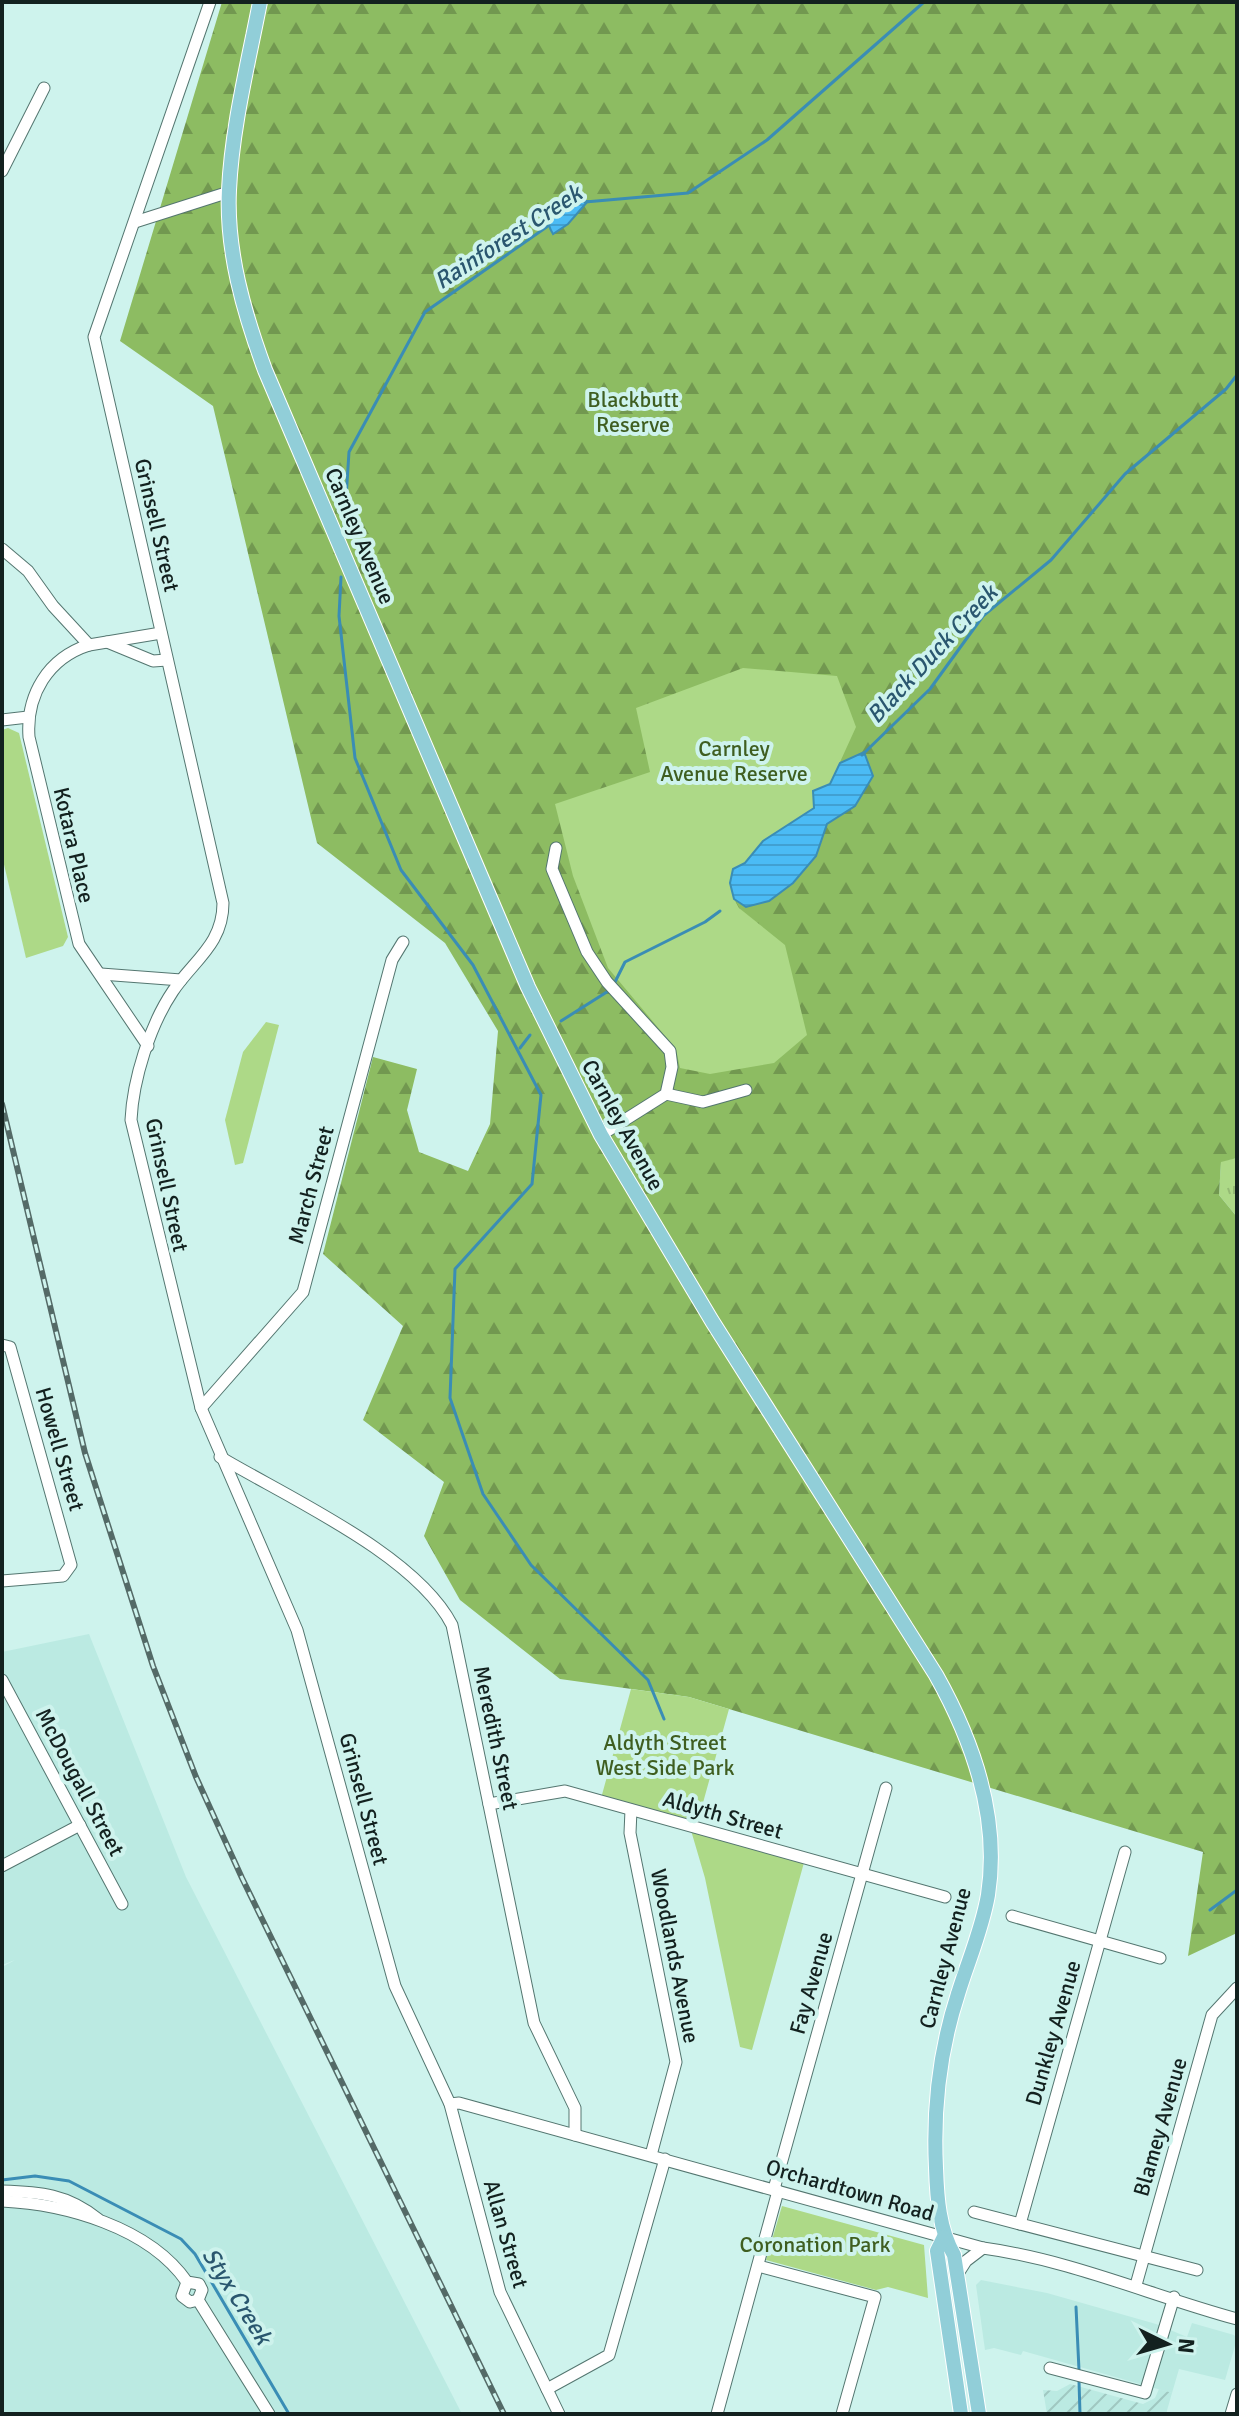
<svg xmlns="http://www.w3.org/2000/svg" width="1239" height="2416" font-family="Signika,sans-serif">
<defs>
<pattern id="industrial-furrows" width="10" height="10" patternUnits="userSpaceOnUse" patternTransform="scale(2)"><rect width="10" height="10" fill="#bbeae2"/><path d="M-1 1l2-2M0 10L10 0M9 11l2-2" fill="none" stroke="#a0c8c1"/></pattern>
<pattern id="grass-tufts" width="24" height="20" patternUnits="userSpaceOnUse" patternTransform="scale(2)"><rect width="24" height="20" fill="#add987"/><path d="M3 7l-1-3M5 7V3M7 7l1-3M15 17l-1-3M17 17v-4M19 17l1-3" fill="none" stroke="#94ba74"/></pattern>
<pattern id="forest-firs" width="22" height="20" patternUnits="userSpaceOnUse" patternTransform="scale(2)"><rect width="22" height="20" fill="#8dbc62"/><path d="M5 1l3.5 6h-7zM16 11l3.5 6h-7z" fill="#729850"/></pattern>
<pattern id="water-rules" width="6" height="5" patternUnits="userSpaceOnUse" patternTransform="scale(2)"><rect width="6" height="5" fill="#4bbbf5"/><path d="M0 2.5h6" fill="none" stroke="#41a0d2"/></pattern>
</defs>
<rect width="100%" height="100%" fill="#cef3ed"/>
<g fill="#bbeae2">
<polygon points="89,1634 186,1877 462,2414 2,2414 2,1967 15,1960 2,1965 2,1652"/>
<polygon points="981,2280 1047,2293 1156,2324 1187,2337 1192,2323 1234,2335 1237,2339 1225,2380 1179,2369 1172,2393 1023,2351 1021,2355 994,2348 985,2350 976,2285"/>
</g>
<polygon fill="url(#industrial-furrows)" points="1070,2384 1143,2404 1155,2398 1159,2389 1172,2393 1166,2414 1047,2414 1043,2390 1057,2391"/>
<polygon fill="url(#grass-tufts)" points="1237,1158 1237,1217 1219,1195 1221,1161"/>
<path fill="url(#forest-firs)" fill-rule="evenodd" d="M222,2H1237V1158L1221,1162L1219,1195L1237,1217V1933L1188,1956L1203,1852L689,1697L560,1679L460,1600L424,1536L444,1482L363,1420L403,1326L323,1254L373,1057L417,1069L407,1110L419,1152L468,1171L490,1124L498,1031L445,943L317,843L213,406L120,341ZM830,784L855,806L827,824L816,856L745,863L814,808Z"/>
<g fill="#add987">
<polygon points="743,668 837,676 856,727 830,784 813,791 814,808 763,841 745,863 733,869 734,899 739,908 785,945 807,1035 774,1063 710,1074 680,1068 676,1049 608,968 573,876 555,804 650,772 636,708"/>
<polygon points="8,728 19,733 68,937 63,946 26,958 2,856 2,730"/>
<polygon points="266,1022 279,1025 243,1163 235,1165 225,1120 243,1052"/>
<polygon points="631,1689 689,1697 729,1709 696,1828 805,1859 752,2050 740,2047 705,1878 690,1827 600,1802"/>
<polygon points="782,2206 924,2245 928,2298 888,2287 876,2290 766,2260"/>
</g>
<g fill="url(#water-rules)" stroke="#3a8db5" stroke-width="2">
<path d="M588,201L568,224L553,234C544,220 550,213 559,202Z"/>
<polygon points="864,752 873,776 855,806 827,824 816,856 793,883 769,901 746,907 734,899 730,883 733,869 745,863 763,841 814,808 813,791 830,784 840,763"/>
</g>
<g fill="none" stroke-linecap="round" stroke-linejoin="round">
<g stroke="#3a8db5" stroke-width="3">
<polyline points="585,202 688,193 767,140 924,2"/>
<polyline points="344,529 349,452 425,312 548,226"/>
<polyline points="341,577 339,616 355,758 401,870 473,965 541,1095 532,1184 455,1269 450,1398 483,1494 531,1565 648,1680 664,1719"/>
<polyline points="862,755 930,689 983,616 1051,560 1125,474 1226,389 1237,375"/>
<polyline points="614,984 625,962 705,922 720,911"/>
<polyline points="561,1021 610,990"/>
<polyline points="520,1048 530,1035"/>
<polyline points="1210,1910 1237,1890"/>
<polyline points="2,2180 35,2176 69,2181 181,2239 195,2254 289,2414"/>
<polyline points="1076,2307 1079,2370"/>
<polyline points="1079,2381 1080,2414"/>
</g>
<g stroke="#547670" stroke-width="13">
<g id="minor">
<path d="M210,2L94,337L223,903C223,944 194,960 173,991C150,1025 133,1079 131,1120L201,1408L297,1630L395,1986L450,2104L500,2292L559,2414"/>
<polyline points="2,171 44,88"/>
<polyline points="135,222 229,192"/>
<polyline points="2,549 28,571 53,606 89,645 161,633"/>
<polyline points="107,642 153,661 167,660"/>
<path d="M89,645C48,658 26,695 29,737L79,944L148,1046"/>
<polyline points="2,720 28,717"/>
<polyline points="556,848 552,869 587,952 607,982 670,1051 672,1067 666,1094 601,1135"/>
<polyline points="101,974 181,980"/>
<polyline points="666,1094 703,1102 746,1090"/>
<polyline points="2,1345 10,1347 71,1565 63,1576 2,1581"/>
<polyline points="201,1408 303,1292 392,960 403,942"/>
<path d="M220,1457C289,1498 416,1555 452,1625L534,2023L575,2108V2135"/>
<polyline points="2,1680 122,1904"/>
<polyline points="489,1804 565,1791 945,1897"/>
<polyline points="631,1810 630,1833 676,2062 651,2155"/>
<polyline points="2,1866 80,1825"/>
<polyline points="1012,1916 1160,1958"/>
<path d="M450,2104L459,2103L983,2248C1071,2260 1152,2296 1237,2319"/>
<polyline points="774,2189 886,1788"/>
<path d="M2,2191C40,2192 67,2194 98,2219"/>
<path d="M2,2201C65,2204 149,2227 187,2282L199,2284L202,2290L198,2300"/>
<polyline points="974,2212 1197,2270"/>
<polyline points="1020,2224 1125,1852"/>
<polyline points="758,2266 875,2297 842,2414"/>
<polyline points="957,2275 966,2261 983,2248"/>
<polyline points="187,2282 182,2296 190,2302 198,2300"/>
<polyline points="1136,2285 1212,2015 1237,1988"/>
<polyline points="198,2300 269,2414"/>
<polyline points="1050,2368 1145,2393 1174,2297"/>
<polyline points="547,2389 609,2355 665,2159"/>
<polyline points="717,2414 778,2191"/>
<polyline points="1231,2414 1237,2394"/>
</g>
</g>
<g stroke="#fff" stroke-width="16">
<g id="major">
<path d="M260,2C248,64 232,127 229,190C226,251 244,313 265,370L528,987L601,1135L712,1321L936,1675C973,1741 1000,1818 988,1895C982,1930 968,1961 958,1994C939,2052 933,2108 936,2168C937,2198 939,2229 954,2255L979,2414"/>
<polyline points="944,2237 937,2251 961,2414"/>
</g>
</g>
<use href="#minor" stroke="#fff" stroke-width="11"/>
<use href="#major" stroke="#91ced8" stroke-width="14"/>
<g stroke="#546a67" stroke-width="6">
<polyline id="rail" points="2,1104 85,1453 153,1666 196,1777 242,1878 504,2414"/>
</g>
<use href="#rail" stroke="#cef3ed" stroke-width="3" stroke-dasharray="9" stroke-linecap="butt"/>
</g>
<g text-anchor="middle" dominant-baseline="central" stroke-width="8" stroke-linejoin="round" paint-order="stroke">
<g font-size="22" fill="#3f5e20" stroke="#cef3ed">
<text x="633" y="399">Blackbutt<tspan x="633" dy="25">Reserve</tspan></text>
<text x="734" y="748">Carnley<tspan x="734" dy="25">Avenue Reserve</tspan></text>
<text x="665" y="1742">Aldyth Street<tspan x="665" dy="25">West Side Park</tspan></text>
<text x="815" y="2244">Coronation Park</text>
</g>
<g font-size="22" fill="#13211f" stroke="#cef3ed">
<text transform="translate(157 525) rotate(77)">Grinsell Street</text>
<text transform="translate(360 536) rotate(67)">Carnley Avenue</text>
<text transform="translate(74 845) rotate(77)">Kotara Place</text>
<text transform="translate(623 1125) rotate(61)">Carnley Avenue</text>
<text transform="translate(167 1185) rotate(78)">Grinsell Street</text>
<text transform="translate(311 1185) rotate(-75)">March Street</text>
<text transform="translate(60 1449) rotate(74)">Howell Street</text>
<text transform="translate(496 1738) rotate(78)">Meredith Street</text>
<text transform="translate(80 1782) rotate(62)">McDougall Street</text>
<text transform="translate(364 1799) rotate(75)">Grinsell Street</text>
<text transform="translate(723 1815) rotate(16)">Aldyth Street</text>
<text transform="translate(675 1956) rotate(79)">Woodlands Avenue</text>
<text transform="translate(945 1958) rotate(-75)">Carnley Avenue</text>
<text transform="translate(811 1983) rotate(-74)">Fay Avenue</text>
<text transform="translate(1053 2033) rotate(-74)">Dunkley Avenue</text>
<text transform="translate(1160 2127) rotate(-74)">Blamey Avenue</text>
<text transform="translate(850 2190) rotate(16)">Orchardtown Road</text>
<text transform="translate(506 2234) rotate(74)">Allan Street</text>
</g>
<g font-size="24" font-style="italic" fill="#2a576f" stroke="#cef3ed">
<text transform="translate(508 237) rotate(-33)">Rainforest Creek</text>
<text transform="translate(932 654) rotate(-47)">Black Duck Creek</text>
<text transform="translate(237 2296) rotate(58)">Styx Creek</text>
</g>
</g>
<rect width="1239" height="2416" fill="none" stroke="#13211f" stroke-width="8"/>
<g transform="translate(1167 2344) rotate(95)" stroke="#cef3ed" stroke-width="6" paint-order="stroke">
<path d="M0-6L14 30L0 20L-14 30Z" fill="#13211f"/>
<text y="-12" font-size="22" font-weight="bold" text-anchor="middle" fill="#13211f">N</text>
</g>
</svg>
